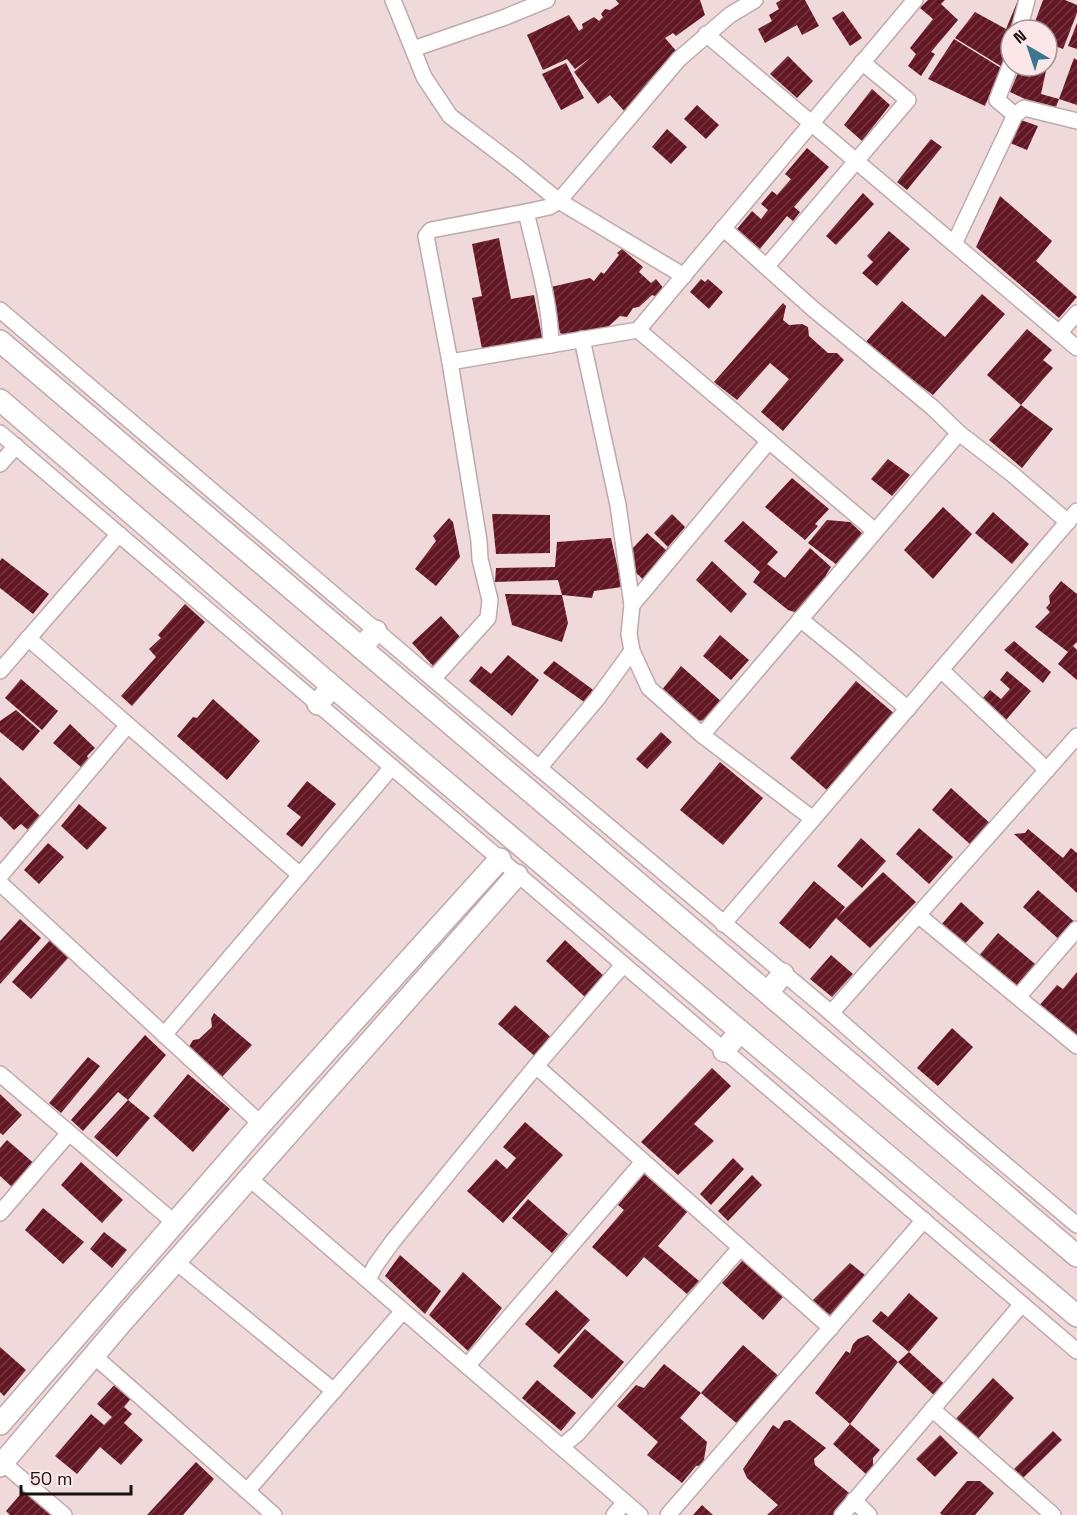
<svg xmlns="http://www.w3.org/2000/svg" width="1077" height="1515" font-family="'Space Grotesk',sans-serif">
<defs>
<pattern id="building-hatch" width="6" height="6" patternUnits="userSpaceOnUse" patternTransform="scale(1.5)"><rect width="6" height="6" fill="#631624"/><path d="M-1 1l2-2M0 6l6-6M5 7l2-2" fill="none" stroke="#743642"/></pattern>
</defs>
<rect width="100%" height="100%" fill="#efd9da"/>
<g fill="url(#building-hatch)">
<polygon points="616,0 700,0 705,15 676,36 673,33 665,38 678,53 634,100 636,104 625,112 610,95 598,104 574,72 590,58 575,69 567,59 543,70 527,35 569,15 579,31 583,28 582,24 594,17 599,21 603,17 601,14 605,9 610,10 619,4"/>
<polygon points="781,0 805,0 819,26 802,35 797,25 765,43 758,29 772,21 769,15 779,9 776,3"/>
<polygon points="928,0 945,0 941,4 958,20 931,52 935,54 921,76 908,66 916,54 910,48 933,19 920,8"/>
<polygon points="1018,0 1025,0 1015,30 1011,30 1011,44 1004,68 955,38 975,12 1006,29"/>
<polygon points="1043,0 1065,0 1077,5 1077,13 1063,49 1047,43 1047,30 1032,30"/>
<polygon points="843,11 862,38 850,46 832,18"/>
<polygon points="1077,23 1077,49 1068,46"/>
<polygon points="954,39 1001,68 985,106 928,79"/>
<polygon points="788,56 813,81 797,98 770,74"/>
<polygon points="1074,58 1077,60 1077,105 1059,99"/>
<polygon points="566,63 584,98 561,110 542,74"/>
<polygon points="1021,66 1047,66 1041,94 1059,99 1056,107 1025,99 1010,92"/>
<polygon points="872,89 890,105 862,141 844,125"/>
<polygon points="697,105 719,125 706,139 684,119"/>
<polygon points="1021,120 1038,126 1027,150 1010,143"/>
<polygon points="667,129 687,147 671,164 652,147"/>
<polygon points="931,139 942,147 907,190 897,182"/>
<polygon points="807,148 829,167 794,207 800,212 793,221 787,216 760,249 737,229 752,211 761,219 768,210 761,204 772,191 777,195 791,179 785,174"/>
<polygon points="863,193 874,204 836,245 826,236"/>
<polygon points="1000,196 1052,241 1036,261 1077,297 1059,318 976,247"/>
<polygon points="889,231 910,249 877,286 862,273 873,262 867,256"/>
<polygon points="499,238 511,299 534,295 543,342 483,354 472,298 482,296 472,244"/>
<polygon points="622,249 643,267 639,272 651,283 656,279 665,290 658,297 652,295 639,307 633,308 627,317 620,316 609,326 613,335 565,342 563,334 560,333 551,287 590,278 594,281 601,272 604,274 619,255 617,253"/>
<polygon points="701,279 705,282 708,279 723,292 709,309 690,292"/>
<polygon points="982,294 1005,314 933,395 864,344 902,301 945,337"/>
<polygon points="783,303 786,306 783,320 789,325 802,324 808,327 809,336 828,353 837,353 844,360 783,431 761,412 789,379 770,363 737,400 714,382"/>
<polygon points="1027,329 1052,350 1043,360 1053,368 1021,405 1053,429 1022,468 989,440 1021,405 987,375"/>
<polygon points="888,459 910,475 892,496 871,479"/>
<polygon points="792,478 829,509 815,524 818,526 805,540 765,507"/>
<polygon points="943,507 972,534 933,579 904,550"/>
<polygon points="993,512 1029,544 1012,564 975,533"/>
<polygon points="492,514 550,515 550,553 496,554"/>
<polygon points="672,514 685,527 668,547 654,533"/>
<polygon points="449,518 453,522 460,557 436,586 415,569 436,541 433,536"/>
<polygon points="827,520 850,522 865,536 837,565 808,543"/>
<polygon points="743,521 778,552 767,564 785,578 810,548 831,567 826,575 831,582 801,614 788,610 753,582 760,572 724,541"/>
<polygon points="647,533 666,550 668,547 674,553 647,583 634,571 632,549"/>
<polygon points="611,538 622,587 594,591 592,598 562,595 568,623 562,642 512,625 505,594 562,595 558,580 495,582 496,568 555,567 557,542"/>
<polygon points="2,558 49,594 33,614 0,588 0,561"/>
<polygon points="712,561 747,594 731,613 696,580"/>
<polygon points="1061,581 1077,594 1077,642 1073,646 1077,650 1077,680 1058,664 1068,652 1035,627 1050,612 1046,608 1050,603 1049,596"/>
<polygon points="185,604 205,622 132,706 121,696 156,657 149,649 161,638 158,635"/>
<polygon points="441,616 462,639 433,666 412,643"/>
<polygon points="720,635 749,660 731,680 703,656"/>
<polygon points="1014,641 1051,672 1043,683 1004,650"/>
<polygon points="508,655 539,680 512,716 469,681 481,666 491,674"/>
<polygon points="554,661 596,692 587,704 543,673"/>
<polygon points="681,666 723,703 708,720 696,721 661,691"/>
<polygon points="1007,671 1031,691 1006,720 982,699 990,690 1001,699 1010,689 1000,680"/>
<polygon points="21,679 58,711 42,730 5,698"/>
<polygon points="856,681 896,715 829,792 790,758"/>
<polygon points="213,699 260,741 227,780 177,736 193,717 197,718"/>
<polygon points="16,710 40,731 23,751 0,732 0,721"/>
<polygon points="70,724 95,748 87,756 89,760 82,768 53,743"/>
<polygon points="661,732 672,742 647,769 636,759"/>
<polygon points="720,762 763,798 723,845 680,810"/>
<polygon points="0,777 41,817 28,830 21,824 14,830 0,816"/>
<polygon points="307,781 336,804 302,847 286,834 301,817 287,806"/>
<polygon points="951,788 992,825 972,846 932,810"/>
<polygon points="79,804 107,828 87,850 61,826"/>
<polygon points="919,828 953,857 929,884 896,854"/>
<polygon points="1028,829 1063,858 1071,848 1077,853 1077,893 1014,834 1025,833"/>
<polygon points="861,838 886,861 862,888 837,866"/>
<polygon points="48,843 64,857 39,884 24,870"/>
<polygon points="883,872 916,902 870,948 836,918 810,949 779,923 814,881 845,907 838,916"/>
<polygon points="1038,890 1077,924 1063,943 1023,907"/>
<polygon points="961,902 984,923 964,945 941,925"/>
<polygon points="20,919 41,938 0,984 0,941"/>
<polygon points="998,933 1041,969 1020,994 977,958"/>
<polygon points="50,940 69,957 31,999 12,982"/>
<polygon points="565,940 604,976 585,997 546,961"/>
<polygon points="831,955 853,974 832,997 810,979"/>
<polygon points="1077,972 1077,1039 1038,1007 1057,985 1063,989"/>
<polygon points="515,1005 555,1041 538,1059 498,1024"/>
<polygon points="214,1013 252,1045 220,1079 187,1050 193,1040 199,1039 212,1027 211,1019"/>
<polygon points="952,1028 973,1047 938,1086 917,1068"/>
<polygon points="145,1035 166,1055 128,1100 150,1118 117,1157 94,1137 128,1100 118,1092 83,1131 71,1120"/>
<polygon points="88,1057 100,1066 61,1113 49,1103"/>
<polygon points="712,1068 731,1086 694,1124 714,1141 678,1175 641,1142"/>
<polygon points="188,1074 230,1109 193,1152 153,1116"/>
<polygon points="0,1094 22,1115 3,1135 0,1133"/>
<polygon points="525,1122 563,1155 503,1223 467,1191 496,1159 507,1169 516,1158 503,1147"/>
<polygon points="7,1140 45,1173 22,1196 0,1176 0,1148"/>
<polygon points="733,1158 744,1169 711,1205 700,1194"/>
<polygon points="81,1162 123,1200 102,1223 61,1185"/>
<polygon points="644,1174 688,1211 658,1246 699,1281 687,1294 644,1257 627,1277 592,1247 624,1210 618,1205"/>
<polygon points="752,1175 762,1185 728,1221 718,1211"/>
<polygon points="528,1199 568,1234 552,1253 512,1218"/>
<polygon points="43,1208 84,1242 63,1264 25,1230"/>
<polygon points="104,1232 127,1250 112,1268 90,1249"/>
<polygon points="400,1255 441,1291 425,1314 385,1276"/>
<polygon points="743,1260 783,1297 763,1320 722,1283"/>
<polygon points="850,1263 870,1279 837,1319 810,1303"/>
<polygon points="463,1272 502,1308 468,1351 429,1315"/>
<polygon points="556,1290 590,1320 559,1354 525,1324"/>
<polygon points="909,1293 938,1318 909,1352 872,1321 881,1311 888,1317"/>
<polygon points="585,1329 624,1362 592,1399 553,1366"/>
<polygon points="868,1335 898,1362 850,1424 815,1393 846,1351 850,1353 853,1344 858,1339"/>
<polygon points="743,1345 782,1379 741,1427 701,1393 680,1418 707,1442 703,1465 696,1466 682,1483 647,1455 658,1442 617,1406 636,1385 644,1388 664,1364 701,1393"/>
<polygon points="0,1347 26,1370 4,1396 0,1392"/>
<polygon points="909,1352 949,1388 938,1399 898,1362"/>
<polygon points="993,1378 1014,1398 975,1442 953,1422"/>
<polygon points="537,1380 576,1413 561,1431 522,1398"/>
<polygon points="117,1382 133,1396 124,1407 132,1414 124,1423 143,1440 121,1465 100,1447 77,1474 55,1456 91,1414 104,1425 112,1417 97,1404"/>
<polygon points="790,1420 826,1448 814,1459 815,1465 854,1497 838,1515 767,1515 778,1505 747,1478 743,1469 773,1425 779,1429 784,1421"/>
<polygon points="850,1424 880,1450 873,1458 873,1469 867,1475 833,1444"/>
<polygon points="1053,1431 1062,1440 1023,1478 1014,1469"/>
<polygon points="940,1435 958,1453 935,1477 916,1459"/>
<polygon points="196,1462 214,1479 183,1515 147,1515"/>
<polygon points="967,1481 980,1481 994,1493 975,1515 942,1515 940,1513"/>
<polygon points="25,1489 54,1515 10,1515 6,1511"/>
<polygon points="702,1505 713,1515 693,1515"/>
</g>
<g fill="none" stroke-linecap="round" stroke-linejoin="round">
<g stroke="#bfa9aa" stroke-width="18">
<g id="street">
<polyline points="393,0 424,77 450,116 516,166 559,201 684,276"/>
<polyline points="1019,30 1027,0"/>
<polyline points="706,34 1077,348"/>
<polyline points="413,49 503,18 547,0"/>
<polyline points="1011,64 997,100 1015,115"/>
<polyline points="723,228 812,308 932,407 959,433 1012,474 1068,522"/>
<polyline points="954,244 1015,115 1024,108 1077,121"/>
<polyline points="767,266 908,100 862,62"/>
<polyline points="0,310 433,679 831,1013 957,1124 1077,1225"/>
<polyline points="638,330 875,531"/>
<polyline points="1059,333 1077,313"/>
<polyline points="582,339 618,505 632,605 629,634 632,651 649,688 702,735 813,819"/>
<path d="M551,345C550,300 536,255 526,212L549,207L559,201L679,59L730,15L755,0"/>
<polyline points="450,362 638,330 915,0"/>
<polyline points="0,433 1077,1351"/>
<polyline points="0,464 16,446"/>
<polyline points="632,605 769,441"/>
<polyline points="800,619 848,658 908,709"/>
<polyline points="28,638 300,875"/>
<polyline points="941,670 1047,770"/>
<polyline points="0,671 119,534"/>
<polyline points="433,679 488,618 490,600 480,559 479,541 450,362 426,236 431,230 526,212"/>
<polyline points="702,735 959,433"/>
<polyline points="539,768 597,699 632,651"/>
<polyline points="0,876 128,725"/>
<polyline points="0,883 261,1124"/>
<polyline points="918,915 1077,1046"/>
<polyline points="723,924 1077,511"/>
<polyline points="1018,997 1077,929"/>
<polyline points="831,1013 1077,736"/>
<polyline points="164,1035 392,767"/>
<polyline points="536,1066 831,1328"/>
<polyline points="0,1074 175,1223"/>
<polyline points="249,1178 640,1515"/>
<polyline points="0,1213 69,1133"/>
<polyline points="175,1261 334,1391"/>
<polyline points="368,1280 375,1266 393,1241 536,1066 623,965"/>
<polyline points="93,1355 274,1515"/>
<polyline points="467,1366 643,1162"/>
<polyline points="932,1409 1053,1515"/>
<polyline points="561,1447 577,1434 740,1248"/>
<polyline points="3,1463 64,1515"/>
<polyline points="247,1491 403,1311"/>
<polyline points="854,1500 869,1515"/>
<polyline points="614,1515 625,1502"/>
<polyline points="668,1515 924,1220"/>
<polyline points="842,1515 1022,1304"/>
</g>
</g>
<g stroke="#bfa9aa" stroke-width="24">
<g id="secondary">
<polyline points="0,341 1077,1256"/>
<polyline points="0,400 332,686 1077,1316"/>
<polyline points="361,648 376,631"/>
<polyline points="318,704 332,686"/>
<polyline points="768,992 783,974"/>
<polyline points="724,1051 740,1031"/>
<polyline points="0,1424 261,1124 500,859"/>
<polyline points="0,1466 123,1321 517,875"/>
</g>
</g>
<use href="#street" stroke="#fff" stroke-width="15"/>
<use href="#secondary" stroke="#fff" stroke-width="21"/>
</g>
<g transform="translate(1029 48) rotate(321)"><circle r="28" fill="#fde6e7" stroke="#a29192" stroke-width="1.5"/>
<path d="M0-4.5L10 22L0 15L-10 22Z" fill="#3b788f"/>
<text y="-9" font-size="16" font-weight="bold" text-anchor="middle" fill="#191212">N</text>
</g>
<path d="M21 1485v9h110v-9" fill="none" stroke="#191212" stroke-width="3"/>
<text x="30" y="1485" font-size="18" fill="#191212" stroke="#fde6e7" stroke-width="4.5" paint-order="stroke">50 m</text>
</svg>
